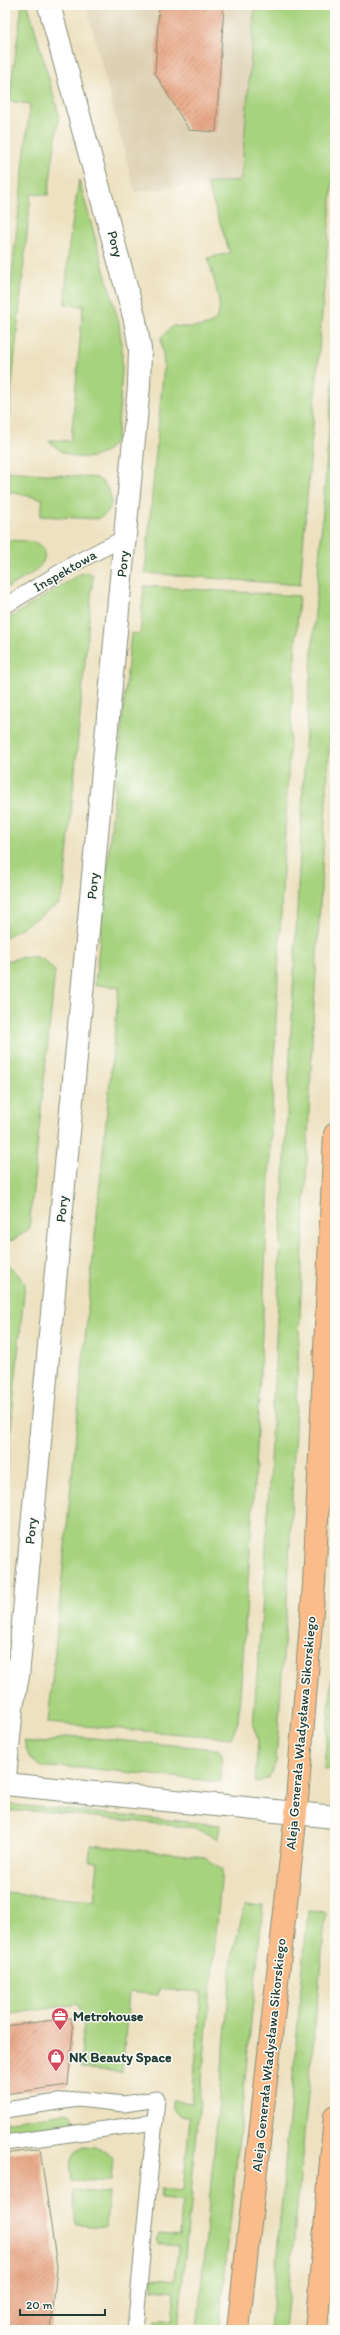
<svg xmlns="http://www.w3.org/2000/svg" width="340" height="2335" font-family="Itim,sans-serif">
<defs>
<pattern id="building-hatch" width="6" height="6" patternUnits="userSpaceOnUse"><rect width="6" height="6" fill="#e8a07d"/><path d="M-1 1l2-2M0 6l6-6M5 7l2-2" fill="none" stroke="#bb8467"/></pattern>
</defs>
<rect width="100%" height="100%" fill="#fdfcf7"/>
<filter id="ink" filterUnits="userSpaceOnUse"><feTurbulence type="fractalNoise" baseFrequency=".025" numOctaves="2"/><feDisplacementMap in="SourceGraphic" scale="8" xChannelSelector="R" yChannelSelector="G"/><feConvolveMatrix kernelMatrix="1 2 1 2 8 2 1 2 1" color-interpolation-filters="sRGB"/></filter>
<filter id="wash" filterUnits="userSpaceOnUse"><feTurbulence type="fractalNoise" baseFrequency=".012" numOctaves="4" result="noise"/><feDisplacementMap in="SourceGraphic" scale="16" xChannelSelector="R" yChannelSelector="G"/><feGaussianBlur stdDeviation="0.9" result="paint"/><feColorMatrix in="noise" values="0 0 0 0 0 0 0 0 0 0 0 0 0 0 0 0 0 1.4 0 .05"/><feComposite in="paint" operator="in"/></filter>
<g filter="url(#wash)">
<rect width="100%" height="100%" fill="#ede1c0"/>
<polygon fill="#ddd0b2" points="86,5 255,5 241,181 135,192"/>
<g fill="#a7d37f" stroke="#63885a">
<polygon points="22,5 28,5 59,115 48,195 31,194 5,453 5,341 30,104 9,101"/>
<path d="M255,5H335V153L300,585L145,573L164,364L161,337L173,326C238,334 219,301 208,258L230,253L207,184L241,180Z"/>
<path d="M79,180L119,323L122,348V372L117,438C103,465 66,463 49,440L71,441L83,306L65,304L69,245Z"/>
<polygon points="335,350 335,651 313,1023 288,1586 276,1762 269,1778 255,1783 258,1739 253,1726 264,1586 305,746"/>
<path d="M5,471L97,478C114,488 118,511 97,519L40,516L43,499L5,491Z"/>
<path d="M5,540C14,541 25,540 33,542C37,543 41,546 43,549C52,568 17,581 5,589Z"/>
<polygon points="87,572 93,575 64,889 59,904 5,938 5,621 80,574"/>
<path d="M144,586L299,596C273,971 268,1347 238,1722L231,1738L48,1723L119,987L95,985L131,633L140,634Z"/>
<polygon points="30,956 43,959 55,971 29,1229 13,1240 5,1241 5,961"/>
<polygon points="5,1264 10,1265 25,1283 5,1488"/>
<polygon points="335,1640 335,1767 327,1770 324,1768"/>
<polygon points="69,1736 218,1749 222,1755 220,1782 86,1768 42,1767 30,1759 24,1741 45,1743"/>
<polygon points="5,1804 220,1825 218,1839 195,1828 40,1811 5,1811"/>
<polygon points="91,1845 205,1857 222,1870 178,2330 149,2330 155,2321 172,2321 175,2291 152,2289 153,2278 175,2280 178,2246 158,2244 156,2239 159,2234 180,2236 182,2201 160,2199 161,2189 183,2191 190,2118 178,2115 173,2109 172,2101 192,2103 201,1992 159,1989 158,1995 129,1992 122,2072 80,2068 84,2021 78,2004 5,2015 5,1893 94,1901 98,1862 89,1861"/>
<polygon points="245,1905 263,1906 219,2330 197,2330 233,1952"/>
<polygon points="308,1911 326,1912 285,2330 270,2330"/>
<polygon points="64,2113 70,2114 78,2123 5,2134 5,2122"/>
<path d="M84,2147C96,2148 106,2148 113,2158L111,2181H72C70,2165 67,2155 84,2147Z"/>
<polygon points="73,2191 109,2193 106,2227 77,2225"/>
</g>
<g id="blocks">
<g fill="url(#building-hatch)">
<polygon points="159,5 224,5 216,132 189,130 155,73"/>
<polygon points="71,2018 73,2030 68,2085 5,2094 5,2026"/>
<polygon points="40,2149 57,2267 51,2330 5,2330 5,2154"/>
</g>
</g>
</g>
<g filter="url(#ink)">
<use href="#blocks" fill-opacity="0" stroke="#868f7a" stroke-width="1"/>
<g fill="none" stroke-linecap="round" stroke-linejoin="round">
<g stroke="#868f7a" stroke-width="17">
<g id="service">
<polyline points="5,606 75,563 126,537"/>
<polyline points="5,2110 78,2099 124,2104 157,2099 135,2330"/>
<polyline points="5,2143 155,2122"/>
</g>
</g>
<g stroke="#868f7a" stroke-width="24">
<g id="minor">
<polyline points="5,1777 12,1708 18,1676 139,386 140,349 135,320 49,5"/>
<polyline points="5,1784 335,1817"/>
</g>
</g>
<g stroke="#868f7a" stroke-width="24">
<g id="primary">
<polyline points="238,2330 296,1813 314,1584 335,1134"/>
<polyline points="316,2330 335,2116"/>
</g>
</g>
<use href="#service" stroke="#fff" stroke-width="15"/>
<use href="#minor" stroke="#fff" stroke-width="22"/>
<use href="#primary" stroke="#f9bc8a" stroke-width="22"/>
</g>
</g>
<defs>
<g id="office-pin" transform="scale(0.9)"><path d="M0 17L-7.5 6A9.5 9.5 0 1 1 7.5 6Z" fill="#d1495b" stroke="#fdfcf7"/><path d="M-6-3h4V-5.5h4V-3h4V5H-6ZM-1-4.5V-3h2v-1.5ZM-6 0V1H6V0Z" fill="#fff"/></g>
<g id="shop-pin" transform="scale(0.9)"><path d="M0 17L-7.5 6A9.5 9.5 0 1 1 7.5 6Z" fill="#d1495b" stroke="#fdfcf7"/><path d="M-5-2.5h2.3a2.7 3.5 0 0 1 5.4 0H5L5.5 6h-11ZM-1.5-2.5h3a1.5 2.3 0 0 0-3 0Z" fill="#fff"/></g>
</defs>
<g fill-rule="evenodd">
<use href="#office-pin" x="60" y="2016"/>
<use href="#shop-pin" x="56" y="2057"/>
</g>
<g text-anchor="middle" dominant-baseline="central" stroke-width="3" stroke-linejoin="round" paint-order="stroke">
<g font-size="14" fill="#1f3d34" stroke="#fdfcf7">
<text transform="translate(115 244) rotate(75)">Pory</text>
<text transform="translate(123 564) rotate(-85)">Pory</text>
<text transform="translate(65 571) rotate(-30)">Inspektowa</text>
<text transform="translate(93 886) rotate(-85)">Pory</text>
<text transform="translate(62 1209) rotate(-85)">Pory</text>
<text transform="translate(31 1531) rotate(-85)">Pory</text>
<text transform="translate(301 1733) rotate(-85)">Aleja Generała Władysława Sikorskiego</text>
<text transform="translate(269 2055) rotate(-84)">Aleja Generała Władysława Sikorskiego</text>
</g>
<g font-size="14" font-weight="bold" fill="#1f3d34" stroke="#fdfcf7" text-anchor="start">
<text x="73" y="2016">Metrohouse</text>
<text x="69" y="2057">NK Beauty Space</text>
</g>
</g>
<rect width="340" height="2335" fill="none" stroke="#fdfcf7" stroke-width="20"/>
<path d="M20 2309v6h85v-6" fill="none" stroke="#1f3d34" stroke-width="2"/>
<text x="26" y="2309" font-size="12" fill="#1f3d34" stroke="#fdfcf7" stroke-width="3" paint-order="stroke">20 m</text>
</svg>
